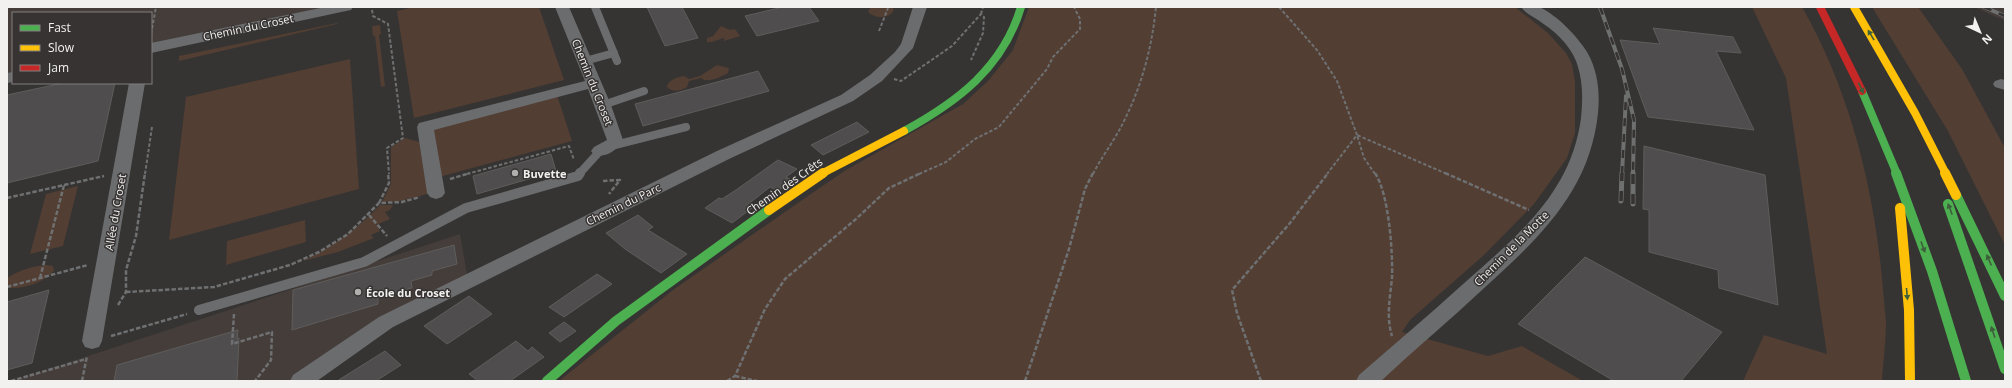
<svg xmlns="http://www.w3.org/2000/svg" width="2012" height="388" font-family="'Open Sans',sans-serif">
<rect width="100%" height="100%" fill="#353433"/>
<g fill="#453d3a">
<polygon points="7,7 326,7 151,44 151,13 13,13 13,73 7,74"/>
<polygon points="1974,7 2005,7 2005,21"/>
<polygon points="460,234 467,274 290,381 12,381"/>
</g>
<g fill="#523e33">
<polygon points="413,7 539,7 564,80 414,118 397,11"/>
<path d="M871,7H892L894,10C889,19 877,19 869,13L868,11Z"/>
<polygon points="1029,7 1515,7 1548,33 1566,53 1572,64 1575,82 1575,133 1567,158 1534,204 1484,255 1410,320 1402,332 1488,356 1522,346 1583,381 559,381 673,290 818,189 846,170 963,104 988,81 1013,50"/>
<path d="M1752,7H1802C1849,89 1873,184 1882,278C1883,293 1885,308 1886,323C1886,343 1883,362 1882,381H1743L1764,335L1827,354L1786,78Z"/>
<polygon points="1872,7 1918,7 1962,69 2005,148 2005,245 1948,131"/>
<polygon points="337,23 337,24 179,61 179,56"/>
<polygon points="380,25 381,34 379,35 385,86 381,87 375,36 373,36 372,26"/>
<polygon points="721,26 730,30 735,29 740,36 724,41 724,38 712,42 707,42 707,38 713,36"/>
<polygon points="350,59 359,189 169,240 186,97"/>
<path d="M717,65L729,68L728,73C721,77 707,84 701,78L689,81L687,87C681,91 673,93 667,87C668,80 677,77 684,76L689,79L700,76Z"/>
<polygon points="557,95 572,141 439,177 431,130"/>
<polygon points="405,138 423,143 431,193 400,201 382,202 391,184 391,147"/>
<polygon points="78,186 63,246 30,254 46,194"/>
<path d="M380,205H393L390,210L385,212L390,219L376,225L380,231L371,235L374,238L338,252L303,261C333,246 357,230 380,205Z"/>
<polygon points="305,220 306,242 226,265 227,241"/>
<path d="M47,265L53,266L54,271C44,282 22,291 7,287V278C19,270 33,266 47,265Z"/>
</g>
<g fill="#4f4d4d" stroke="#5e5d5c">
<polygon points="647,7 682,7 698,38 665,46"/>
<polygon points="783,7 809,7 819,21 757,36 745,16"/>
<polygon points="1653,28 1733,37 1741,53 1716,51 1754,130 1648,117 1620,40 1660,44"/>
<polygon points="758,71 769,91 643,126 635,104"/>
<polygon points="63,83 115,83 98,161 7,183 7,95"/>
<polygon points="857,122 869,132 823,155 811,145"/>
<polygon points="1644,146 1765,175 1778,305 1719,288 1718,270 1649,252 1649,210 1643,209"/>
<polygon points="551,154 556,171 477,194 473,176"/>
<polygon points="778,160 797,169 786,177 792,180 778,191 770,187 747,205 752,208 732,223 705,208 719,198 722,199 736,190"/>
<polygon points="638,215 653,227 648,230 687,254 661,273 625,249 606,233"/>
<polygon points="454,245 457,264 432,271 432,275 411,281 412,288 378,297 378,304 292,330 293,290"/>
<polygon points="1585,257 1722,332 1681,381 1614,381 1518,324"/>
<polygon points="597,274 612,284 564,317 549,307"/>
<polygon points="49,290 32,363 7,370 7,302"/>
<polygon points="469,296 492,314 447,344 424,326"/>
<polygon points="564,322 576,331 560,342 549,333"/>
<polygon points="238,330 237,339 239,338 237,381 114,381 117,365"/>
<polygon points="516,341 528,351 532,347 544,357 510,381 478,381 469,374"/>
<polygon points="385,351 401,365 376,381 337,381"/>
</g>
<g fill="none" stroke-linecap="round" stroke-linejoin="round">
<g stroke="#6f7071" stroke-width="2" stroke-dasharray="3.5 2" stroke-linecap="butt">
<polyline points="1279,7 1317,50 1337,81 1357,135 1327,174"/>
<polyline points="372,10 373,16 388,24 403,138 387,148 389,174"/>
<polyline points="981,14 983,7"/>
<polyline points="879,31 888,8"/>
<polyline points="151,34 156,7"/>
<polyline points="894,79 901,81 952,46 981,14 984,17 983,33 971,60"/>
<polyline points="145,174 152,127"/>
<polyline points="467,174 569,146 574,160"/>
<polyline points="919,174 946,162 975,139 999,127 1047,69 1053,57 1080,29 1080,19 1074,7"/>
<path d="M1093,174C1102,156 1115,140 1124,121C1142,85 1152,47 1156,7"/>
<polyline points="1375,174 1364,158 1357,135 1447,174"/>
</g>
<g stroke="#6f7071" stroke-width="2.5" stroke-dasharray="4.5 2" stroke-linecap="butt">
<path d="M1375,173C1389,194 1393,253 1392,278C1390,298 1386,317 1392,336"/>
<polyline points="1445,173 1529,210"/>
<polyline points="450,179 470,173"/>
<polyline points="603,181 620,180 609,194"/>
<polyline points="7,198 104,176"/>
<polyline points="379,203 389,183 388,173"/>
<polyline points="369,215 387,236"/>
<polyline points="40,278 64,185"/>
<polyline points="7,287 88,265"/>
<polyline points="126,292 214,287 290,265 319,252 348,234 379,203 402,202 420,197"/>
<polyline points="118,305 126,292 126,270 136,236 145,173"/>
<polyline points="234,314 232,344 272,332 271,360 255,381"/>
<polyline points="111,336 187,314"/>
<polyline points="735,376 757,381"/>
<polyline points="11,381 86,359"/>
<polyline points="82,381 87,356"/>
<polyline points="727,381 735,376 765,309 785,279 856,219 889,188 921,173"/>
<polyline points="1025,381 1069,249 1085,189 1093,173"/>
<polyline points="1261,381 1237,313 1232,290 1290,223 1328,173"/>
</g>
<g stroke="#6b6c6e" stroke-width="8">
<polyline points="595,7 617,61"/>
<polyline points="585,61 614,53"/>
<polyline points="603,105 644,91"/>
<polyline points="611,146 686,127"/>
<polyline points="579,174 600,151"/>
</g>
<polyline stroke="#6b6c6e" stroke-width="10" points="199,310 364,262 466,208 578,176 580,173"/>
<g fill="#6b6c6e" fill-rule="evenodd">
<polygon points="325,7 353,7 351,10 346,11 151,53 151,43"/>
<path d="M555,7H569L611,105L623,140C617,150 607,158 594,155L591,151L594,147L607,140L588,89L434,130L445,193L442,197L436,199L430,197L427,193L417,127L419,123L585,81Z"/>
<polygon points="913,7 927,7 913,48 882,81 853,101 729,159 393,327 317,381 290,381 293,375 379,317 717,151 841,95 870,75 895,52 901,44"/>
<path d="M1521,7C1526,7 1534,6 1539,7C1556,14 1578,37 1587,52C1598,71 1600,92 1598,113C1590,192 1537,240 1482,290C1449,321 1414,350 1381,381H1356L1359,375C1393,345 1428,316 1462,285C1516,237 1571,194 1581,118C1583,99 1583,79 1576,61C1569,43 1553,30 1538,20C1532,16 1525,13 1521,7Z"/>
<polygon points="13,72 13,82 7,83 7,73"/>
<polygon points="2001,79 2005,80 2005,90 1995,87 1993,84 1995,81"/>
<polygon points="129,83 145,83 102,341 99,347 92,349 85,347 82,341"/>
</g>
<g stroke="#4caf50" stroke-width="8">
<polyline points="1862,91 1897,174"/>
<path d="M904,131C957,102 1003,68 1021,7"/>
</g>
<g stroke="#4caf50" stroke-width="10">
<polyline points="1896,173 1932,271 1966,381"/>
<polyline points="1956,195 2005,296"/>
<polyline points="1948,204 2005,369"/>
<polyline points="547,381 616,321 769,210"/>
</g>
<g stroke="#ffc107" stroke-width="8">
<polyline points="1854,7 1915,113 1946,174"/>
<polyline points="821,174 904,131"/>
</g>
<g stroke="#ffc107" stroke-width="10">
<polyline points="1945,173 1956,195"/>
<polyline points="1900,208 1909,310 1910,381"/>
<polyline points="769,210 823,173"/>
</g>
<polyline stroke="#c62828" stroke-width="8" points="1820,7 1862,91"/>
<g stroke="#6e6f6f" stroke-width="4">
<g id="rail-far1">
<polyline points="1600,7 1622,69 1634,120 1633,174"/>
<polyline points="1984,7 2005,16"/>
<polyline points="1622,174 1626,96"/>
</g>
</g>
<g stroke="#6e6f6f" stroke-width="5">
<g id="rail">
<polyline points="1621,201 1622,173"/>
<polyline points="1633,204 1633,173"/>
</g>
</g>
<use href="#rail-far1" stroke="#363332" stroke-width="2.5" stroke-dasharray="8" stroke-linecap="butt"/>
<use href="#rail" stroke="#363332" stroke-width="3.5" stroke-dasharray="10" stroke-linecap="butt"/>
</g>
<defs><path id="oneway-solid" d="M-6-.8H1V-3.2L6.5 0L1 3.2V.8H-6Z"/></defs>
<g fill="#3e5e3c">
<use href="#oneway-solid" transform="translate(1871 35) rotate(-121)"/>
<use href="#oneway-solid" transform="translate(1861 88) rotate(65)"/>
<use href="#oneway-solid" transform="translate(1950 209) rotate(-111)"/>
<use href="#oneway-solid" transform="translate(1923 247) rotate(70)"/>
<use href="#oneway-solid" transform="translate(1989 260) rotate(-114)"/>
<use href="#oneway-solid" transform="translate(1907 294) rotate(85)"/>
<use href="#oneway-solid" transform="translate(1993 332) rotate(-109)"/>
</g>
<g fill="#b0afae" stroke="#363332" stroke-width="1.5">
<circle cx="515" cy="173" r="4"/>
<circle cx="358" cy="292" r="4"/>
</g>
<g text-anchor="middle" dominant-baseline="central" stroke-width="3" stroke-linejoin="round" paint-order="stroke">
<g font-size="11" fill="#f3f1f0" stroke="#363332">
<text transform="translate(248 27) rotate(-12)">Chemin du Croset</text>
<text transform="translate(593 82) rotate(68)">Chemin du Croset</text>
<text transform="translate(784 186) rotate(-35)">Chemin des Crêts</text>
<text transform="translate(623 204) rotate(-26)">Chemin du Parc</text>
<text transform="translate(115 212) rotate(-80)">Allée du Croset</text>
<text transform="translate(1511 248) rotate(-45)">Chemin de la Motte</text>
</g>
<g font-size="11" font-weight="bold" fill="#f3f1f0" stroke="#363332" text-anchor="start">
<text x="523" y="173">Buvette</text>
<text x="366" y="292">École du Croset</text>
</g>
</g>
<rect width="2012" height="388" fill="none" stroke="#f3f1f0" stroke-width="16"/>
<rect x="12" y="12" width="140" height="72" fill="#363332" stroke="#827f7e"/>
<rect x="20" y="25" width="20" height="6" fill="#4caf50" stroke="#827f7e"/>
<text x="48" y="32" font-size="12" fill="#f3f1f0">Fast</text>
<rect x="20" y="45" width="20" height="6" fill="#ffc107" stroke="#827f7e"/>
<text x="48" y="52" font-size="12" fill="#f3f1f0">Slow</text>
<rect x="20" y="65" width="20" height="6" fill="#c62828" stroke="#827f7e"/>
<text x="48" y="72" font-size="12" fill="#f3f1f0">Jam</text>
<g transform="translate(1980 32) rotate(136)" stroke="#363332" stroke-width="3" paint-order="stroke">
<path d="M0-3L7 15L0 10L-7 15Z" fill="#f3f1f0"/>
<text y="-6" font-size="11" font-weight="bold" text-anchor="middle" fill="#f3f1f0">N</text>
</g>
</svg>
